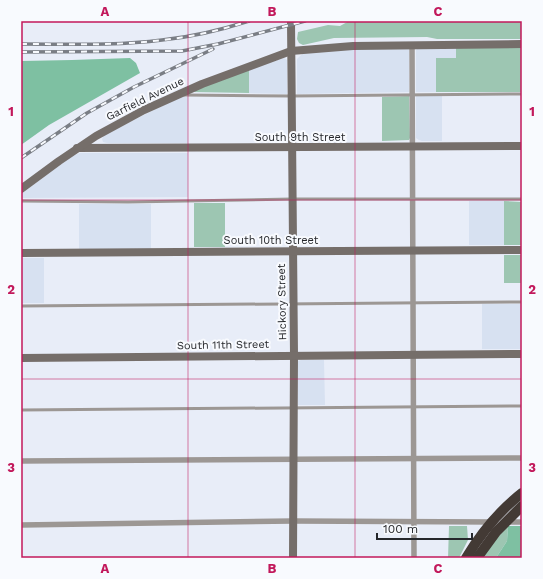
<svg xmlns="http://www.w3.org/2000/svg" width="543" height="579" font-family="'Work Sans',sans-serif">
<rect width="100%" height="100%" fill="#e8edf8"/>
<g fill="#d7e1f1">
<polygon points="456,47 456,58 436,58 436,92 416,92 416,50 418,48"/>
<polygon points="357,48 409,49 409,92 297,94 297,59 300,56 304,53"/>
<polygon points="284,58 287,60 287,94 249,93 249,69"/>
<polygon points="442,96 442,141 422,141 419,140 416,138 416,96"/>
<polygon points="180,97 188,97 188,143 107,143 103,142 102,139 104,135"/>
<polygon points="80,153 188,153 188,197 21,198 21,194 72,156"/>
<rect x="469" y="201" width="35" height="44"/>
<rect x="79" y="204" width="72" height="45"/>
<rect x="21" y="258" width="23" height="45"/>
<rect x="482" y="304" width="40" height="45"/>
<polygon points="301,360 324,360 325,405 298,405 298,361"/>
</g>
<g fill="#9dc6b2">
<polygon points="349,21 522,21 522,39 437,39 427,37 334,38 303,45 299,43 297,39 298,32 328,25 340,26"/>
<polygon points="456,47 522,47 522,92 436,92 436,58 456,58"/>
<polygon points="249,69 249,93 194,92 195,90"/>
<polygon points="409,96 410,138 409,140 382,141 382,97"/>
<polygon points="504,201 522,202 522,245 504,245"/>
<rect x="194" y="203" width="31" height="44"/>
<rect x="504" y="255" width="18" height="28"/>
<polygon points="449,526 467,526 468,540 459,558 448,558"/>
<polygon points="508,526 507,541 496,558 482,558 492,543"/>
</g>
<g fill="#7ec0a2">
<polygon points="130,58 136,63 140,73 49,125 21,145 21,61 72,60"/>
<polygon points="508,526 522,526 522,558 496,558 507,541"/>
</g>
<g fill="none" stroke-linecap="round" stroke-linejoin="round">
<g stroke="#9c9794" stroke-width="3">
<polyline points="184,95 291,96 522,94"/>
<polyline points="21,201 128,202 292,199 522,199"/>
<polyline points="21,306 522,302"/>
<polyline points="21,410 522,406"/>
</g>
<g stroke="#9c9794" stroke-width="5.5">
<polyline points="412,45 414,558"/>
<polyline points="21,461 522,458"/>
<polyline points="506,522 522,522"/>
<polyline points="21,525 293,521 492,522"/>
</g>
<g stroke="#756e6a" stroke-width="8">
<polyline points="291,21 294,355 293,558"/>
<polyline points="77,148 522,146"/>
<polyline points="21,189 59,161 96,136 144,110 202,84 291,51 353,46 522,44"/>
<polyline points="21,253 522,250"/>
<polyline points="21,358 522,354"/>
</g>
<g stroke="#7a7e85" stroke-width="3.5">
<g id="rail">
<path d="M21,44C68,44 116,46 162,40C192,37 221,30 249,21"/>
<polyline points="21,52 182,51 218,44 305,21"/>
<polyline points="21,158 87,113 134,87 213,49"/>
</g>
</g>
<use href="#rail" stroke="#f8fafe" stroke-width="2" stroke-dasharray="6" stroke-linecap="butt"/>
<g stroke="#433a35" stroke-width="10">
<path d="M466,558C481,533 499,511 522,493"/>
<polyline points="477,558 496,532 522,506"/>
</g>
</g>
<path fill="none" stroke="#c2185b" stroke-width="1" stroke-opacity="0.55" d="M188,21V558M355,21V558M21,200H522M21,379H522"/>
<g text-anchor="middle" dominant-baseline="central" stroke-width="4" stroke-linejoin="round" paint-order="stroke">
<g font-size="11" fill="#25272b" stroke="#f8fafe">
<text transform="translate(145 99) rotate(-26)">Garfield Avenue</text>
<text x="300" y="137">South 9th Street</text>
<text x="271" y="240">South 10th Street</text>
<text transform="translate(282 302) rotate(-91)">Hickory Street</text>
<text transform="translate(223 345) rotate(-1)">South 11th Street</text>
</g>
</g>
<rect width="543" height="579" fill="none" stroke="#f8fafe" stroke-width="44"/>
<path d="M377 533v6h95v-6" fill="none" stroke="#25272b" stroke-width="2"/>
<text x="383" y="533" font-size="12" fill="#25272b" stroke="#f8fafe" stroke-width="3" paint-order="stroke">100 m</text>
<rect x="22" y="22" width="499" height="535" fill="none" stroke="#c2185b" stroke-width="1.5"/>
<g font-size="13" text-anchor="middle" font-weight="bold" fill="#c2185b">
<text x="105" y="16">A</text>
<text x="272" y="16">B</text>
<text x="438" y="16">C</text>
<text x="11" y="116">1</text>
<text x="532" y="116">1</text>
<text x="11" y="294">2</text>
<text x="532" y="294">2</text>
<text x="11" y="472">3</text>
<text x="532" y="472">3</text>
<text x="105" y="573">A</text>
<text x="272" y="573">B</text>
<text x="438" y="573">C</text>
</g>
</svg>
